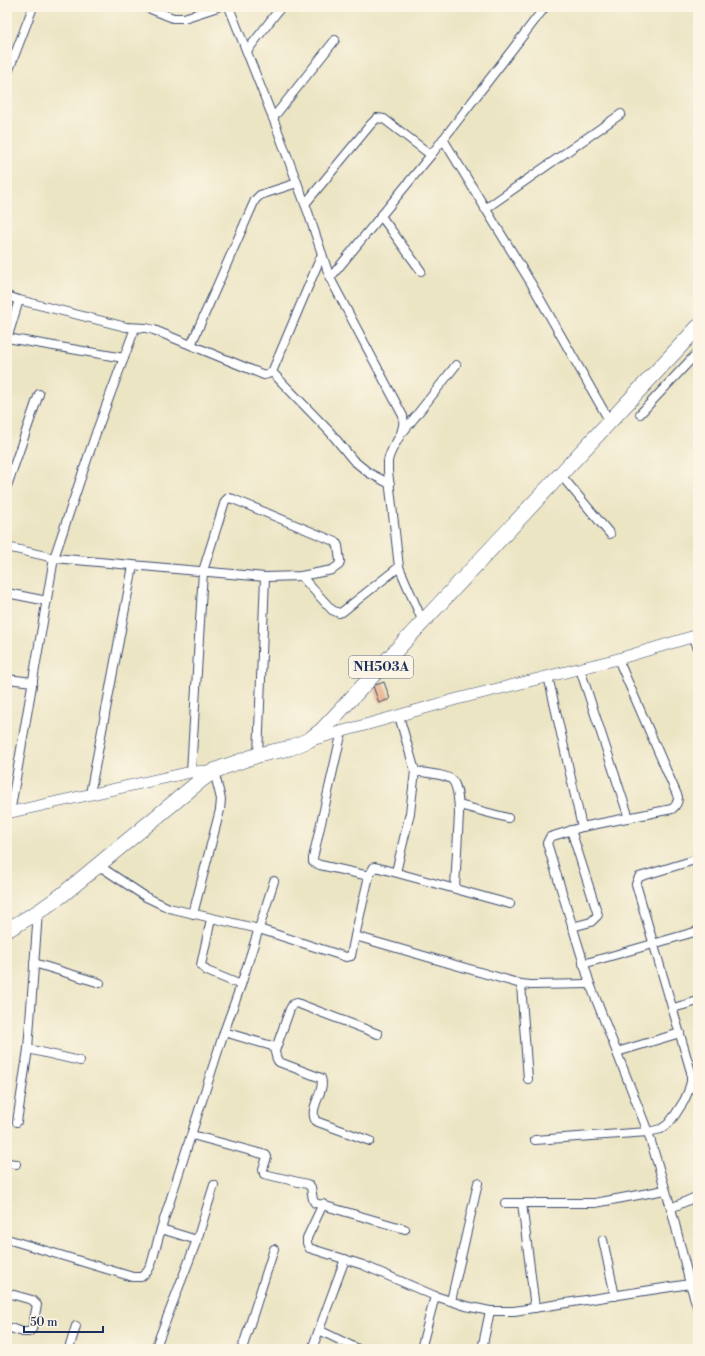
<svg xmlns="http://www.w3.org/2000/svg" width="705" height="1356" font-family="'Libre Bodoni',serif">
<rect width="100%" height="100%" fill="#fcf5e5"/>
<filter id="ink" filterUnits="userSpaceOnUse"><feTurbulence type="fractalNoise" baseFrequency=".025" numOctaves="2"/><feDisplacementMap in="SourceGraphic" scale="8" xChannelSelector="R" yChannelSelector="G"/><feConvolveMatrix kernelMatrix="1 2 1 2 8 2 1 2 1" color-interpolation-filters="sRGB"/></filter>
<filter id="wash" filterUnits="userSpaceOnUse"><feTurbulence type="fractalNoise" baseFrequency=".012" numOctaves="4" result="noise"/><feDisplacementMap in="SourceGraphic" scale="16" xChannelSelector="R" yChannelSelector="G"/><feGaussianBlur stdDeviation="0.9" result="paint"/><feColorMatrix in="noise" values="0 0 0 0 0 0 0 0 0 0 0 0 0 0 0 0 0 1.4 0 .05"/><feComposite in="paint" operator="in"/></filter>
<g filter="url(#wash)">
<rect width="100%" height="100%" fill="#ece5c4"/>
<g id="blocks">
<polygon fill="#e6ab86" points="384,682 390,699 379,703 373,686"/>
</g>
</g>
<g filter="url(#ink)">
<use href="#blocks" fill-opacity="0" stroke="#3a4a6d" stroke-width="1"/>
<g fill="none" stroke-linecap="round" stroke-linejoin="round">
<g stroke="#3a4a6d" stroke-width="10">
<g id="street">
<polyline points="146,7 173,18 184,18 218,7"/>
<path d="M229,7L273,118L308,212L330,278L403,416C406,436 391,444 388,461C388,465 388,468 388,471L399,567L423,622"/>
<polyline points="247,51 281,7"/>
<polyline points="7,75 33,7"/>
<polyline points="273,118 335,40"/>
<polyline points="443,139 531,283 610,422"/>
<polyline points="305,204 371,124 377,118 384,119 431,155"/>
<polyline points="485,209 621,114"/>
<polyline points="381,216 421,271"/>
<polyline points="330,278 431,155 545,7"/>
<polyline points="7,296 19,300"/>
<polyline points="7,338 124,358"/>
<polyline points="7,339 19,300 126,327 146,328 154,330 264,375 268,374 272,372 322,254"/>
<polyline points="191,345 255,200 260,195 297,183"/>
<polyline points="272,372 330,432 353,460 369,473 390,484"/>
<polyline points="640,414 698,352"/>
<polyline points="404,431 456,365"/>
<polyline points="560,474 610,534"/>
<polyline points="7,486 39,394"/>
<polyline points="7,547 54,558 265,577 301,576 332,570 339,565 340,561 338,546 336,542 233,499 228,498 225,501 203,571 191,772"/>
<polyline points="301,576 332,610 339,613 342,612 399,567"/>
<polyline points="7,593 47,601"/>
<polyline points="694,636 698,650"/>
<path d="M618,659L678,797C678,803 676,806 672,809L582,827L550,837L547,843L590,984L648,1132L671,1208L690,1284L698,1309"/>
<polyline points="580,669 629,818"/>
<polyline points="548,676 582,827"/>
<polyline points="7,679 33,682"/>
<path d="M399,716L415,771C423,773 446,774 452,780C458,785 459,806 459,814L455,888"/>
<polyline points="342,731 313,858 313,862 320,865 369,876"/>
<polyline points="258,755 265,577"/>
<polyline points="90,794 133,566"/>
<polyline points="459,805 508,818"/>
<polyline points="10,813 54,558 96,433 135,328"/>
<polyline points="571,830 598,915 591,922 572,927"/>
<polyline points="98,865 146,897 169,908 259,929 346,957 351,956 355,936 521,984 531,985 590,984"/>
<polyline points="396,872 410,813 415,771"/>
<polyline points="193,914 220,810 221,799 214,771"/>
<polyline points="355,936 369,876 374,867 379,868 510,904"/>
<polyline points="34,963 100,983"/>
<polyline points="583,964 698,931"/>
<polyline points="521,984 528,1079"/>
<polyline points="241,985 274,881"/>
<polyline points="673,1008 698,1001"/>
<path d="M224,1032L272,1046C277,1051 274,1057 279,1062L321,1078C326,1091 309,1106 315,1120L318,1122L370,1141"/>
<polyline points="28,1049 80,1061"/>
<polyline points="275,1051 290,1009 293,1004 297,1003 302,1005 378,1034"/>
<polyline points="617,1052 680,1033"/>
<polyline points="17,1122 28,1049 38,912"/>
<polyline points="192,1135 266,1155 267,1157 263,1169 264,1174 307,1184 311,1187 313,1200 315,1203 405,1229"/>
<polyline points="535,1140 648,1132 661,1129 668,1124 675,1115 684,1101 688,1092 691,1082 691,1072 636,884 639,877 698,859"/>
<polyline points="7,1163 16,1164"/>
<polyline points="505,1203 595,1203 665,1190"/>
<polyline points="522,1203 535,1308"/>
<polyline points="323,1204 307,1238 307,1243 309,1248 363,1265 435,1296 466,1306 490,1311"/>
<polyline points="671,1208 698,1196"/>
<polyline points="161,1229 197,1240"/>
<polyline points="7,1239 133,1277 141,1277 147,1272 151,1265 161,1229 224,1032 241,985 207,971 201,965 211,919"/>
<polyline points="603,1240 615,1296"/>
<polyline points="7,1293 32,1300 37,1305 32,1329 29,1332 23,1332 7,1327"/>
<polyline points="451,1301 478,1183"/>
<polyline points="319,1330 358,1349"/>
<polyline points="69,1349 76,1326"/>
<polyline points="155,1349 197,1240 214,1185"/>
<polyline points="242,1349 274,1249"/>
<polyline points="312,1349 345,1259"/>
<polyline points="421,1349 435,1296"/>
<polyline points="482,1349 490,1311 514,1311 690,1284"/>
</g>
</g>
<g stroke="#3a4a6d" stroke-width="12">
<g id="secondary">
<polyline points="315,739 457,699 618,659 698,635"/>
<polyline points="7,813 191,772 214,771"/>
</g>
</g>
<g stroke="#3a4a6d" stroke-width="16">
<polyline id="highway" points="7,930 38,912 62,895 200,781 214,771 224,767 258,755 290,748 309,740 321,731 698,327"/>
</g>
<use href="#street" stroke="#fff" stroke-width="8"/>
<use href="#secondary" stroke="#fff" stroke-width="11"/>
<use href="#highway" stroke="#fff" stroke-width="15"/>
</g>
</g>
<g text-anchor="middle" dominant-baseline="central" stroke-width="3.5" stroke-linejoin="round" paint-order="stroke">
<rect fill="#fcf5e5" stroke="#5e6a86" stroke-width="1" x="349" y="656" width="64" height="22" rx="3"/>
<g font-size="13" font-weight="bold" fill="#1b2f5e">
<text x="381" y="667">NH503A</text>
</g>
</g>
<rect width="705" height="1356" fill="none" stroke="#fcf5e5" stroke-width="24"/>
<path d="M24 1326v6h79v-6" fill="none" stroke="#1b2f5e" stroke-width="2"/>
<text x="30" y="1326" font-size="12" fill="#1b2f5e" stroke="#fcf5e5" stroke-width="3" paint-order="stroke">50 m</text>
</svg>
